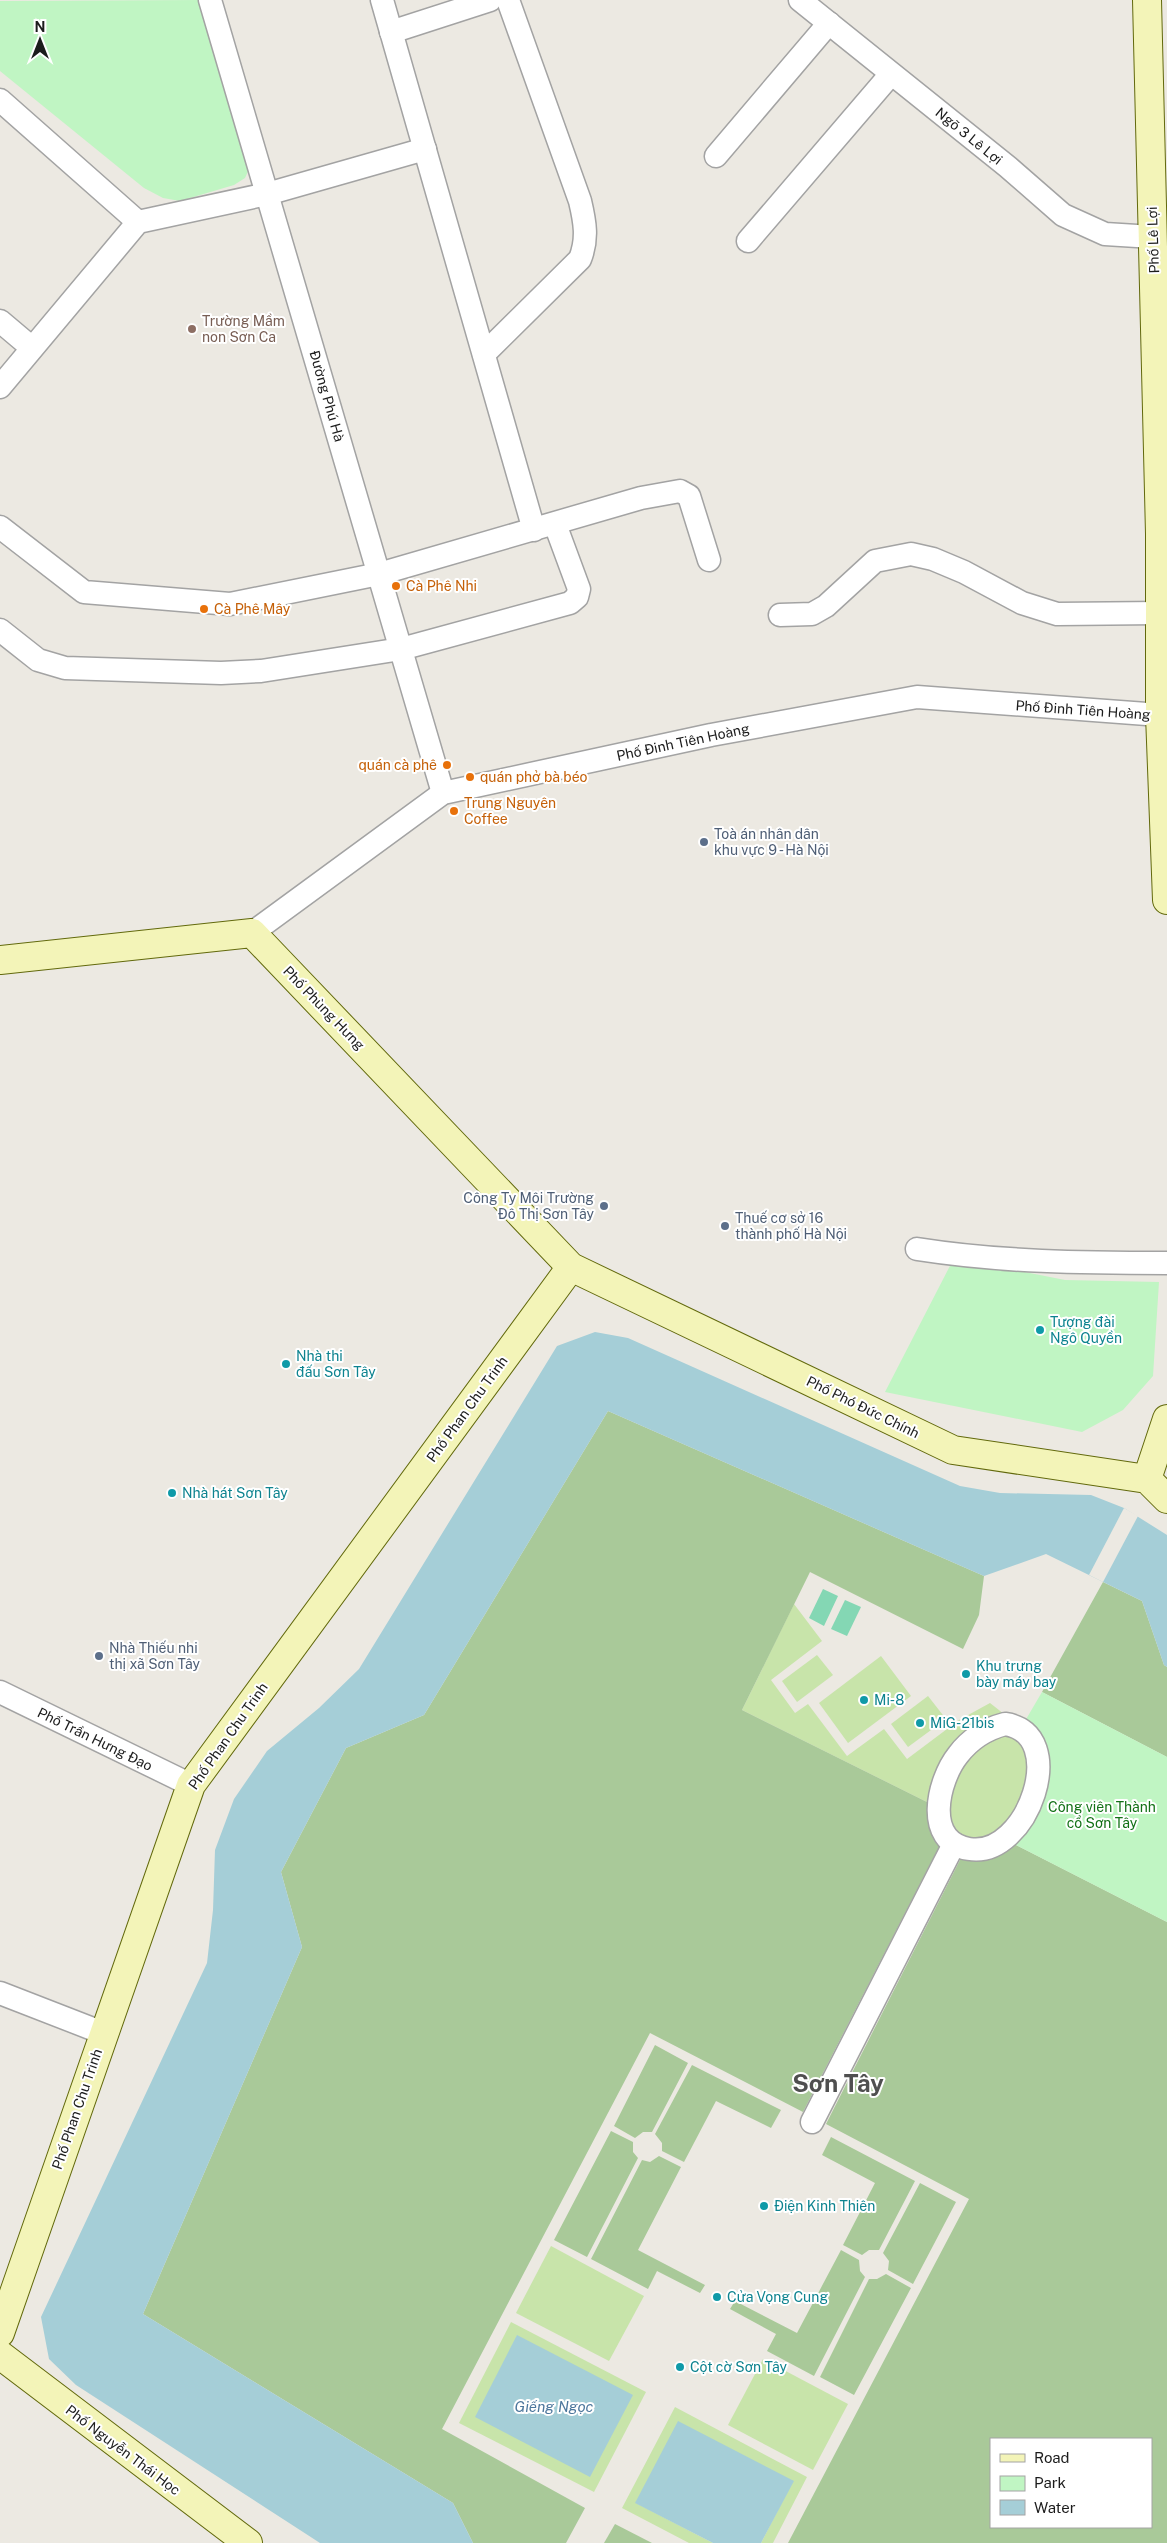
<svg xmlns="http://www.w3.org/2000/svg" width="1167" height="2543" font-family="'Public Sans',sans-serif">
<rect width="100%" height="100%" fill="#ece9e2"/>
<g fill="#c8e4aa">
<polygon points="794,1604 822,1641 771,1680 795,1713 808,1704 847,1756 884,1729 907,1759 959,1720 990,1703 1004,1714 933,1805 742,1710"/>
<polygon points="817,1655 833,1675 797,1702 782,1681"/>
<polygon points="881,1656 911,1696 848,1743 819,1703"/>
<polygon points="928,1696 946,1719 908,1747 891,1724"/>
<path d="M1009,1735L1017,1738L1030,1752L1026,1791L1003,1830L977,1841C969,1838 958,1836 953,1828C939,1809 958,1764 974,1750C982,1742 999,1736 1009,1735Z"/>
<polygon points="551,2246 644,2296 609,2361 516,2313"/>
<polygon points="511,2322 646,2392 594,2492 459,2423"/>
<polygon points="763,2359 848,2404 813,2470 728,2425"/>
<polygon points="675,2407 807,2477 773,2543 761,2543 793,2481 636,2503 713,2543 689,2543 622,2508"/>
</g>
<g fill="#a9c999" fill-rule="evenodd">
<polygon points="608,1411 984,1576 979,1615 963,1649 810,1572 742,1710 933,1805 941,1843 803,2112 650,2033 442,2429 585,2508 566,2543 473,2543 453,2503 143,2314 302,1947 281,1872 346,1748 424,1715"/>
<polygon points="1103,1582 1142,1601 1164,1665 1167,1667 1167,1757 1042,1692"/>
<path d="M1010,1842L1167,1922V2543H788L969,2199L826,2124L963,1854ZM991,2439H1151V2527H991Z"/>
<polygon points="655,2045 688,2063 652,2132 643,2132 635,2138 614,2126"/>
<polygon points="692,2065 781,2110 771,2128 716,2101 684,2162 662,2151 662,2143 655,2134"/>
<polygon points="611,2131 633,2142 633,2152 638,2158 587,2257 554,2240"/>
<polygon points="831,2137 915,2181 879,2250 869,2250 862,2255 843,2245 875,2183 822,2155"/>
<polygon points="659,2156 681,2167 638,2250 705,2285 700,2293 657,2271 648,2289 591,2259 642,2160 650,2162"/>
<polygon points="920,2183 956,2202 913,2284 888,2270 889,2261 883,2253"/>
<polygon points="841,2250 859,2260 860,2271 865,2277 814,2376 767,2351 776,2334 730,2309 735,2301 797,2333"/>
<polygon points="886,2274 911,2288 854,2395 820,2377 869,2279 877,2279"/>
<polygon points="615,2524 652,2543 604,2543"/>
</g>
<g fill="#c0f5c3">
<polygon points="200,0 251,165 245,178 234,185 180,201 163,198 144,188 0,71 0,1"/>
<polygon points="954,1258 1065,1280 1159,1282 1153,1376 1123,1410 1082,1432 885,1392"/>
<polygon points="1042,1692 1167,1757 1167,1922 1010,1842 1030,1820 1025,1721"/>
</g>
<g fill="#84d7b4">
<polygon points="823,1589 838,1596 824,1626 809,1618"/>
<polygon points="845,1600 861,1607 847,1636 831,1629"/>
</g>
<g fill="#a5ced7">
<polygon points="595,1332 628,1338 960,1486 1000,1493 1091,1495 1124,1508 1167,1535 1167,1667 1164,1665 1142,1601 1046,1554 984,1576 608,1411 424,1715 346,1748 281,1872 302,1947 143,2314 453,2503 473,2543 320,2543 76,2385 49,2359 41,2317 207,1963 213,1910 215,1850 234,1799 267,1751 319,1708 359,1669 557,1346"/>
<polygon points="517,2335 633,2395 590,2477 475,2417"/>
<polygon points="678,2421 794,2481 761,2543 713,2543 635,2503"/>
</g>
<polygon fill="#ece9e2" points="1124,1508 1138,1516 1103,1582 1089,1575"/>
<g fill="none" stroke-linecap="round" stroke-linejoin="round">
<g stroke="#a3a3a3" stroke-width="25">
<g id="street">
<polyline points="210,0 443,793"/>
<polyline points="382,0 534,530"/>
<polyline points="800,0 1008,167 1063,215 1105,234 1153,237"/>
<polyline points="391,32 490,0"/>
<polyline points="0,100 138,222"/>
<polyline points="716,156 829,23"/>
<polyline points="748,241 891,74"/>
<polyline points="0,321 32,348"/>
<path d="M484,354L580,259C588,239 585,222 580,201L508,0"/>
<polyline points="0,387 138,222 267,194 425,149"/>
<polyline points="0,527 84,592 230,604 379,574 641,498 680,491 689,496 709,560"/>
<polyline points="780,615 812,614 826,606 875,561 911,554 933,559 964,572 1022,603 1057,614 1160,613"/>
<polyline points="0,630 38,660 65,668 221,673 261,671 401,649 570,603 577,597 579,589 555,524"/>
<polyline points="252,933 443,793 711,735 917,697 1160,715"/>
<path d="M917,1249C1000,1262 1083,1263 1167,1263"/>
<polyline points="0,1692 191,1785"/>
<path d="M1005,1724C1071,1733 1028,1859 969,1849C923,1842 938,1780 958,1755C970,1739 986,1729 1005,1724Z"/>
<polyline points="0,1993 103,2033"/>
<polyline points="812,2122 954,1844"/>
</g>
</g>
<g stroke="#62690c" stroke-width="30">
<g id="secondary">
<polyline points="1147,0 1160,534 1160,715 1167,900"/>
<polyline points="0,960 252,933 571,1267 953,1450 1147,1479 1167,1499"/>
<polyline points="1147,1479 1167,1419"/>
<polyline points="0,2333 191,1785 571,1267"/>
<polyline points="0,2355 248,2543"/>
</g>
</g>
<use href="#street" stroke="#fff" stroke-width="22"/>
<use href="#secondary" stroke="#f3f4b8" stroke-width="28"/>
</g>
<circle fill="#8d6e63" stroke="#fff" stroke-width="2" cx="192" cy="329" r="5"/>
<g fill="#e8710a" stroke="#fff" stroke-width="2">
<circle cx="396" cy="586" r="5"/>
<circle cx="204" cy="609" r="5"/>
<circle cx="447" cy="765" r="5"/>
<circle cx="470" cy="777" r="5"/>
<circle cx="454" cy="811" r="5"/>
</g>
<g fill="#5c6f8a" stroke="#fff" stroke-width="2">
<circle cx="704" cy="842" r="5"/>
<circle cx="604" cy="1206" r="5"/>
<circle cx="725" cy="1226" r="5"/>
<circle cx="99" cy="1656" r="5"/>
</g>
<g fill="#0f9aa8" stroke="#fff" stroke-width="2">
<circle cx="1040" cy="1330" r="5"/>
<circle cx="286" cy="1364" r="5"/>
<circle cx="172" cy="1493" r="5"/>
<circle cx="966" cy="1674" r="5"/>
<circle cx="864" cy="1700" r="5"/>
<circle cx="920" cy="1723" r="5"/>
<circle cx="764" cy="2206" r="5"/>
<circle cx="717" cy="2297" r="5"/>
<circle cx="680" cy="2367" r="5"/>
</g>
<g text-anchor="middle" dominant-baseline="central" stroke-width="4" stroke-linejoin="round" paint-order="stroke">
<g font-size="14" fill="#1c1c1c" stroke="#fff">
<text transform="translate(969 136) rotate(39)">Ngõ 3 Lê Lợi</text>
<text transform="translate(1153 240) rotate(-92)">Phố Lê Lợi</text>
<text transform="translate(327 396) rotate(74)">Đường Phú Hà</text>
<text transform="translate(1083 710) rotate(4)">Phố Đinh Tiên Hoàng</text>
<text transform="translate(683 742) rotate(-12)">Phố Đinh Tiên Hoàng</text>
<text transform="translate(324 1008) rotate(46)">Phố Phùng Hưng</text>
<text transform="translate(863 1407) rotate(26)">Phố Phó Đức Chính</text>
<text transform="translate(467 1409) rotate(-54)">Phố Phan Chu Trinh</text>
<text transform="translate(228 1736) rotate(-55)">Phố Phan Chu Trinh</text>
<text transform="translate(95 1739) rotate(26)">Phố Trần Hưng Đạo</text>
<text transform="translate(77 2109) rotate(-71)">Phố Phan Chu Trinh</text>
<text transform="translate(123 2450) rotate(37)">Phố Nguyễn Thái Học</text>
</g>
<g font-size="14" fill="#785e54" stroke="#fff" text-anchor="start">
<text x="202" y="321">Trường Mầm<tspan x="202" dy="16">non Sơn Ca</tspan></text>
</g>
<g font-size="14" fill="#c56008" stroke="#fff" text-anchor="start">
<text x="406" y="586">Cà Phê Nhi</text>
<text x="214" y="609">Cà Phê Mây</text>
<text x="437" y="765" text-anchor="end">quán cà phê</text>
<text x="480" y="777">quán phở bà béo</text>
<text x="464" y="803">Trung Nguyên<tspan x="464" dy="16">Coffee</tspan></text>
</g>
<g font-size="14" fill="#4e5e75" stroke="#fff" text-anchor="start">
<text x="714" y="834">Toà án nhân dân<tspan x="714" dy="16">khu vực 9 - Hà Nội</tspan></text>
<text x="594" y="1198" text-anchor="end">Công Ty Môi Trường<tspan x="594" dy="16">Đô Thị Sơn Tây</tspan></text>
<text x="735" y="1218">Thuế cơ sở 16<tspan x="735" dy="16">thành phố Hà Nội</tspan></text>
<text x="109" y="1648">Nhà Thiếu nhi<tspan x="109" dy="16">thị xã Sơn Tây</tspan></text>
</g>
<g font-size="14" fill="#0d838f" stroke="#fff" text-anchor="start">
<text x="1050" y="1322">Tượng đài<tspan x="1050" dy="16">Ngô Quyền</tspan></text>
<text x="296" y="1356">Nhà thi<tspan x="296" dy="16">đấu Sơn Tây</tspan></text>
<text x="182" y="1493">Nhà hát Sơn Tây</text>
<text x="976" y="1666">Khu trưng<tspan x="976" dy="16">bày máy bay</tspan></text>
<text x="874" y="1700">Mi-8</text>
<text x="930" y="1723">MiG-21bis</text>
<text x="774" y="2206">Điện Kinh Thiên</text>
<text x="727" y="2297">Cửa Vọng Cung</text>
<text x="690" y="2367">Cột cờ Sơn Tây</text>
</g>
<g font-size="14" fill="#137117" stroke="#fff">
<text x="1102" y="1807">Công viên Thành<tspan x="1102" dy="16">cổ Sơn Tây</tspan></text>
</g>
<g font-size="15" font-style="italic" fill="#4d779d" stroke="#fff">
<text x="554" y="2406">Giếng Ngọc</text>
</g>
<g font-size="24" font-weight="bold" fill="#4f4f4f" stroke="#fff">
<text x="838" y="2083">Sơn Tây</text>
</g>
</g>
<rect x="990" y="2438" width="162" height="90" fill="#ffffff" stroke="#a4a4a4"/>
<rect x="1000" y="2454" width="25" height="8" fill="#f3f4b8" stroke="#a4a4a4"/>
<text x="1034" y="2463" font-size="15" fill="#1c1c1c">Road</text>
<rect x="1000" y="2476" width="25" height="15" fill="#c0f5c3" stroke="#a4a4a4"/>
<text x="1034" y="2488" font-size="15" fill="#1c1c1c">Park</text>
<rect x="1000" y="2500" width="25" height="15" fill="#a5ced7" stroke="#a4a4a4"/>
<text x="1034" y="2513" font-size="15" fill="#1c1c1c">Water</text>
<g transform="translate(40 40)" stroke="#ffffff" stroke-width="4" paint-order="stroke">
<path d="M0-4L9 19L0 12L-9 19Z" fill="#1c1c1c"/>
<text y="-8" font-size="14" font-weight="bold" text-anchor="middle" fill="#1c1c1c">N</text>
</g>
</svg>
